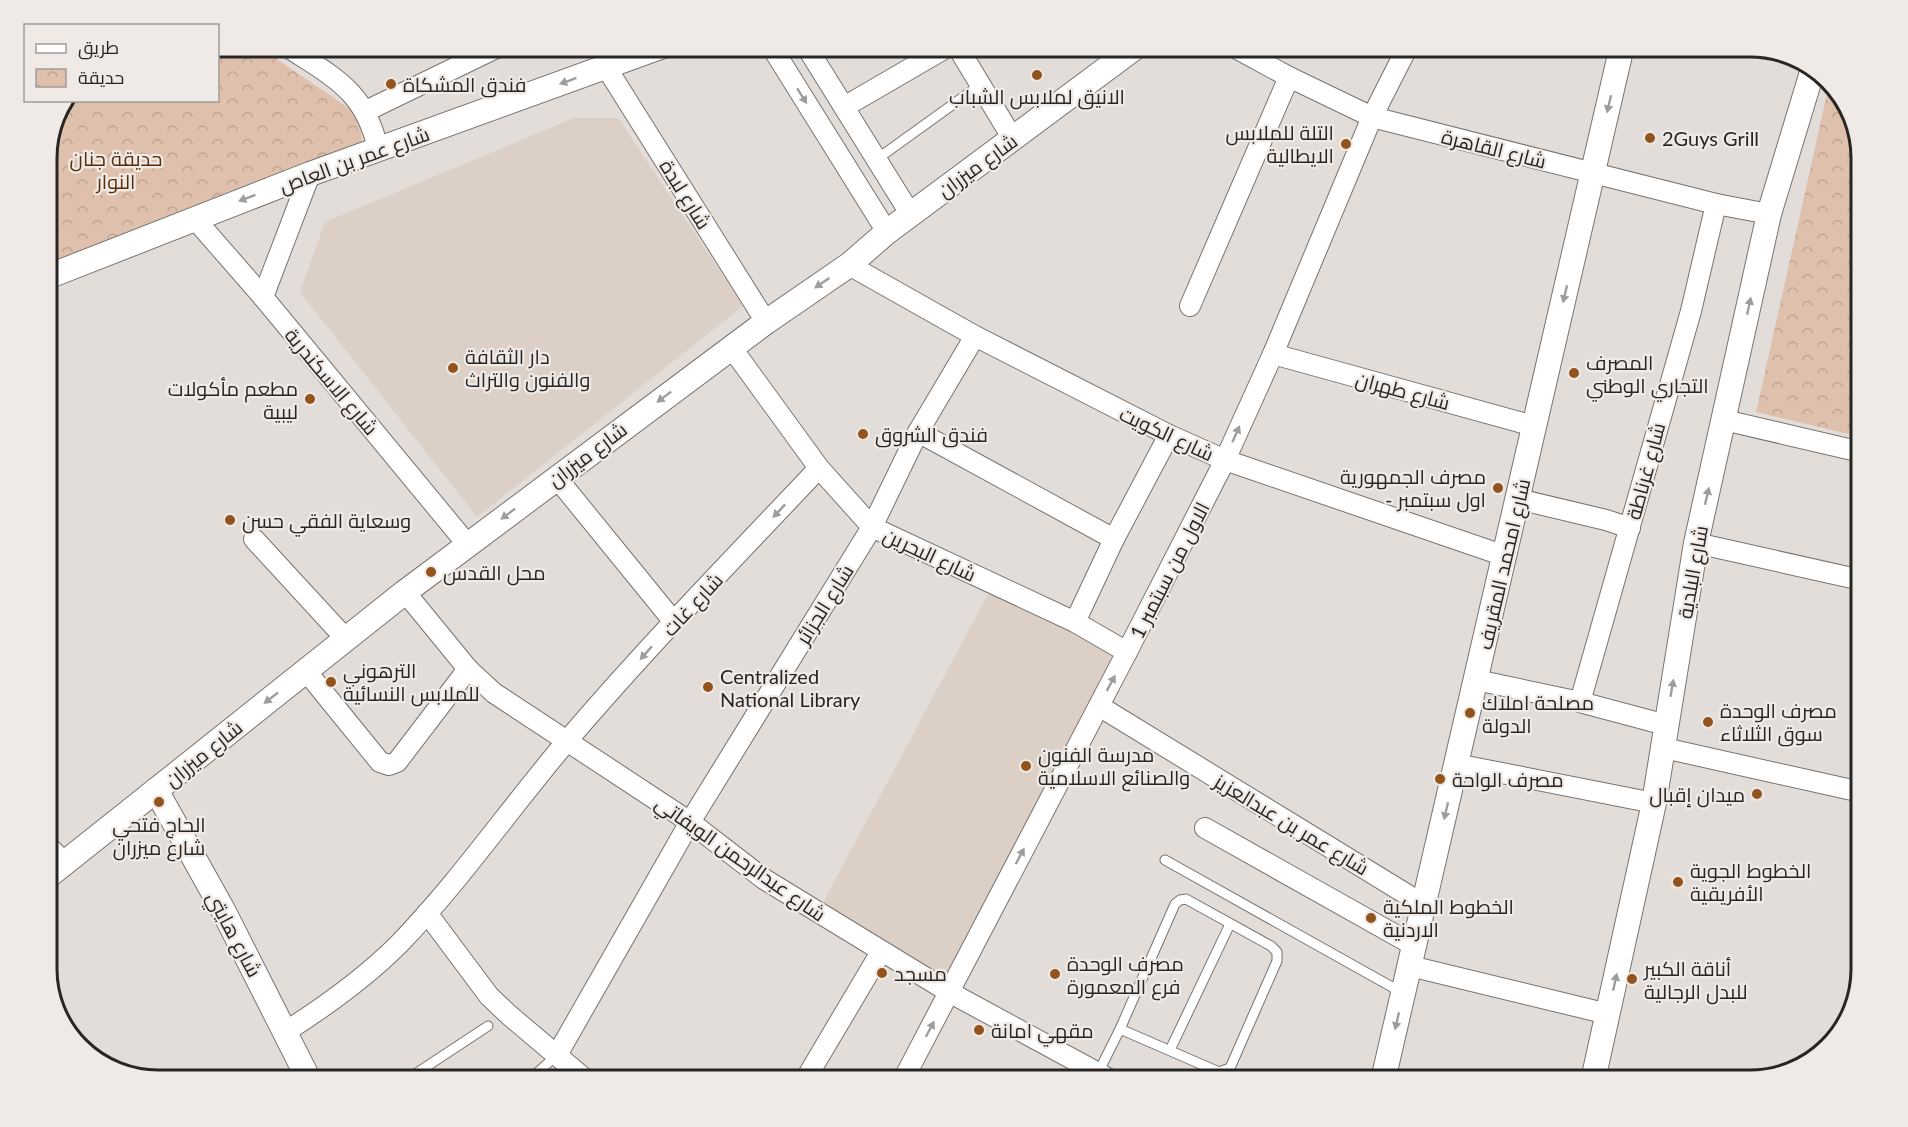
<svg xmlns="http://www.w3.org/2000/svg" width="1908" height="1127" font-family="Lato,Cairo,sans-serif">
<defs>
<pattern id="park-crowns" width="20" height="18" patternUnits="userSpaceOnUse" patternTransform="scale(1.5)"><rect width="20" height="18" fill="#dec0ac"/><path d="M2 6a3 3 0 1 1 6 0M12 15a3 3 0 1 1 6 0" fill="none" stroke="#bea594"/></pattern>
</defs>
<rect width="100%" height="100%" fill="#e3ddd9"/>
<g fill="#dbcfc6">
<polygon points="574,118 618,118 743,306 477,517 300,292 325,222"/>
<polygon points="994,583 1123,654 948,989 819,910"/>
</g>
<g fill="url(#park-crowns)">
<polygon points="218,47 259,47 359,115 362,143 47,270 47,151 70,101 218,100"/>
<polygon points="1829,85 1846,102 1861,151 1861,437 1756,412"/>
</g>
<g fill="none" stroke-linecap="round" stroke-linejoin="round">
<g stroke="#797370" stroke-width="11">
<g id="service">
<polyline points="877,159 980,85"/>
<polyline points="1165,860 1401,992"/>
<polyline points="1170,1050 1230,924"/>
<polyline points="1098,1073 1120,1029 1175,904 1180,900 1186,899 1271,946 1277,952 1277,961 1230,1068 1219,1072 1120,1029"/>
<polyline points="406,1080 488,1026"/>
<polyline points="529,1080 557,1055"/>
</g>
</g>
<g stroke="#797370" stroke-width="22">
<g id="minor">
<path d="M286,46C333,77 365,90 378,149"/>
<polyline points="771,46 887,232"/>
<polyline points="806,46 911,215"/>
<polyline points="957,46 1013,139"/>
<polyline points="1232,46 1289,77 1372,117 1716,204 1769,214"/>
<polyline points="606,67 766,322"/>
<polyline points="844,107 949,46"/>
<polyline points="366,111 500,46"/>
<polyline points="195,219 263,297 467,544"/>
<polyline points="849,265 975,336 1169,435 1225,460 1505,556"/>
<polyline points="263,297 310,174"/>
<polyline points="1190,306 1289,77"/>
<polyline points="731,347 819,468 872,527 1075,622 1127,652"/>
<polyline points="1273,354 1534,426"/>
<polyline points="1724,420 1861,452"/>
<polyline points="918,432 1114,539"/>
<polyline points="556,477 674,622"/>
<polyline points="1518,499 1606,520 1630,528"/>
<polyline points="254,539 346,639"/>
<polyline points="1696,543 1861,580"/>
<polyline points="405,592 468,669 494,693 690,822 764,879 949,992 1111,1080"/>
<polyline points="1075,622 1114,539 1169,435"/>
<polyline points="306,671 380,762 389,765 397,762 468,669"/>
<polyline points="1476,680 1580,702 1666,725"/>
<polyline points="1580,702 1691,311 1716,204"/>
<polyline points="1099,706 1424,905"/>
<polyline points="1664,748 1861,792"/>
<polyline points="1456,764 1654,803"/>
<polyline points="1205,828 1415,946"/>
<polyline points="427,913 489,996 509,1015 586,1080"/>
<polyline points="1410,966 1608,1014"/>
<path d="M285,1032C326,1006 365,978 399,944C460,881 510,808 567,741C647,647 734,558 819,468"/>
<polyline points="557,1055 690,822 872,527 918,432 975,336"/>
<polyline points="805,1080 881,952"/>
<polyline points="903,1080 1127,652 1225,460 1273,354 1372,117 1408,46"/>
</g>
</g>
<g stroke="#797370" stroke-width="26">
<g id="tertiary">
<polyline points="47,277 310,174 663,46"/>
<polyline points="156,790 223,910 309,1080"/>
<polyline points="47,848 63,864"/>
<polyline points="47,877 405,592 766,322 849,265 887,232 1137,46"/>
<polyline points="1383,1080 1622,46"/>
<polyline points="1593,1080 1654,803 1696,543 1769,214 1813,69"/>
</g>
</g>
<use href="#service" stroke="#fff" stroke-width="9"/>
<use href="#minor" stroke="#fff" stroke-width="20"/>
<use href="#tertiary" stroke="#fff" stroke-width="24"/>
</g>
<defs><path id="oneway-solid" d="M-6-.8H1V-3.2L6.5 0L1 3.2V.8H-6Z" transform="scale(1.5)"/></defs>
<g fill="#9e9d9d">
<use href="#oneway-solid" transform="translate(568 81) rotate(160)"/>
<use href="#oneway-solid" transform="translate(802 96) rotate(58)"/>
<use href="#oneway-solid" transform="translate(1609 104) rotate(103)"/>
<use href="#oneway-solid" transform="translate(247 198) rotate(159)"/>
<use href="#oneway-solid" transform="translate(822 283) rotate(146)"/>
<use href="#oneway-solid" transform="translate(1565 294) rotate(103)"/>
<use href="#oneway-solid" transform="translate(1749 306) rotate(-78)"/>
<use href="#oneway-solid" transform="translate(664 397) rotate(143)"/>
<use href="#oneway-solid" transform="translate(1236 434) rotate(-66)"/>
<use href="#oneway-solid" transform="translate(1707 496) rotate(-77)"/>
<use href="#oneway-solid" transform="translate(779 511) rotate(133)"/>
<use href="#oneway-solid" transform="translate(508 514) rotate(143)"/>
<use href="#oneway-solid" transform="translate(646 653) rotate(132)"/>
<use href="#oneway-solid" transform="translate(1111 683) rotate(-62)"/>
<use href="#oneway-solid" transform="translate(1672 688) rotate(-80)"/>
<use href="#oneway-solid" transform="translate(271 698) rotate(142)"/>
<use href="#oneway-solid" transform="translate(1446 811) rotate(103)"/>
<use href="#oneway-solid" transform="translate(1020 856) rotate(-62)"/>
<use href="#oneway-solid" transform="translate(1615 982) rotate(-78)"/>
<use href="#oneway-solid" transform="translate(1397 1021) rotate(103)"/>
<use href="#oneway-solid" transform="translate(930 1029) rotate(-62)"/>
</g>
<g fill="#93531d" stroke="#f0eae6" stroke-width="2">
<circle cx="1037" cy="75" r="6"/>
<circle cx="391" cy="84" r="6"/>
<circle cx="1650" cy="138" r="6"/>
<circle cx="1346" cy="144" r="6"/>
<circle cx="453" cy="368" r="6"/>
<circle cx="1574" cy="373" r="6"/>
<circle cx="310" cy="399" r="6"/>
<circle cx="863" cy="434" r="6"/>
<circle cx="1498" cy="488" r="6"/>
<circle cx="230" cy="520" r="6"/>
<circle cx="431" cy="572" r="6"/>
<circle cx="331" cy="682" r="6"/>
<circle cx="708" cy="687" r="6"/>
<circle cx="1470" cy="713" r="6"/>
<circle cx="1708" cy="722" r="6"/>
<circle cx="1026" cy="766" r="6"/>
<circle cx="1440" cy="779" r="6"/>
<circle cx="1757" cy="794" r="6"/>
<circle cx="159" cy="802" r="6"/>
<circle cx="1678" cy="882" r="6"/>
<circle cx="1371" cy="918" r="6"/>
<circle cx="882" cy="973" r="6"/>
<circle cx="1055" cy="974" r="6"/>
<circle cx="1632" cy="979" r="6"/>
<circle cx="979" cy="1030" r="6"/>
</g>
<g text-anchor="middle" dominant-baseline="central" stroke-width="4.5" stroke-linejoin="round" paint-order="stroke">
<g font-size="20" fill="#282625" stroke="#f0eae6" text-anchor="start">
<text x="403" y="84">فندق المشكاة</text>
<text x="1037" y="96" text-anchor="middle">الانيق لملابس الشباب</text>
<text x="1334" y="132" text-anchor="end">التلة للملابس<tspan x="1334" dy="23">الايطالية</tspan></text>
<text x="1662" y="138">2Guys Grill</text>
<text x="465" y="356">دار الثقافة<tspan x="465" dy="23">والفنون والتراث</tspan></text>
<text x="1586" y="362">المصرف<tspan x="1586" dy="23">التجاري الوطني</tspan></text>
<text x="298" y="388" text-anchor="end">مطعم مأكولات<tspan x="298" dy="23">ليبية</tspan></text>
<text x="875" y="434">فندق الشروق</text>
<text x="1486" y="476" text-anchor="end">مصرف الجمهورية<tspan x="1486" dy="23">- اول سبتمبر</tspan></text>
<text x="242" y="520">وسعاية الفقي حسن</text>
<text x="443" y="572">محل القدس</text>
<text x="343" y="670">الترهوني<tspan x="343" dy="23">للملابس النسائية</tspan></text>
<text x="720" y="676">Centralized<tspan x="720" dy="23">National Library</tspan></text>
<text x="1482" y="702">مصلحة املاك<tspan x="1482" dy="23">الدولة</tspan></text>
<text x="1720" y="710">مصرف الوحدة<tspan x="1720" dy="23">سوق الثلاثاء</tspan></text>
<text x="1038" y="754">مدرسة الفنون<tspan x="1038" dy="23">والصنائع الاسلامية</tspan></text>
<text x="1452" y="779">مصرف الواحة</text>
<text x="1745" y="794" text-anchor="end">ميدان إقبال</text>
<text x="159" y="824" text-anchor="middle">الحاج فتحي<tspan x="159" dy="23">شارع ميزران</tspan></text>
<text x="1690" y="870">الخطوط الجوية<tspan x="1690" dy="23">الأفريقية</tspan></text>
<text x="1383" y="906">الخطوط الملكية<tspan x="1383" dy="23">الاردنية</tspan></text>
<text x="1067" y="963">مصرف الوحدة<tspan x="1067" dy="23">فرع المعمورة</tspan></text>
<text x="1644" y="968">أناقة الكبير<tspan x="1644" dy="23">للبدل الرجالية</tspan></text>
<text x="894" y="973">مسجد</text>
<text x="991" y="1030">مقهي امانة</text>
</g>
<g font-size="20" fill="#282625" stroke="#f0eae6">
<text transform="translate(1494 148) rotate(14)">شارع القاهرة</text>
<text transform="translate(354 159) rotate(-20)">شارع عمر بن العاص</text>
<text transform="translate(977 165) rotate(-36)">شارع ميزران</text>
<text transform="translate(686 194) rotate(58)">شارع لبدة</text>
<text transform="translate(332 381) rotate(50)">شارع الاسكندرية</text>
<text transform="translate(1403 390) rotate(15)">شارع طهران</text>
<text transform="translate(1167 433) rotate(25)">شارع الكويت</text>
<text transform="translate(587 454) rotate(-37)">شارع ميزران</text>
<text transform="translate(1645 471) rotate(-75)">شارع غرناطة</text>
<text transform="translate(930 554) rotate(25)">شارع البحرين</text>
<text transform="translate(1503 564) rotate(-77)">شارع امحمد المقريف</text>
<text transform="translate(1169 570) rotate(-63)">الاول من سبتمبر 1</text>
<text transform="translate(1692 572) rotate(-80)">شارع البلدية</text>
<text transform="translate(692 604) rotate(-47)">شارع غات</text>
<text transform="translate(824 604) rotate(-58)">شارع الجزائر</text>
<text transform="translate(203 753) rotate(-39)">شارع ميزران</text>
<text transform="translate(1292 824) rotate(31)">شارع عمر بن عبدالعزيز</text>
<text transform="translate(741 858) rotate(35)">شارع عبدالرحمن الويفاتي</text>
<text transform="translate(235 934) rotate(62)">شارع هايتي</text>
</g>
<g font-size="20" fill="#592f0b" stroke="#f0eae6">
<text x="116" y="158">حديقة جنان<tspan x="116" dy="23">النوار</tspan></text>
</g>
</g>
<path d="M0 0H1908V1127H0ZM158 57H1750A101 101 0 0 1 1851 158V969A101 101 0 0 1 1750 1070H158A101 101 0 0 1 57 969V158A101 101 0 0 1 158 57Z" fill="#f0eae6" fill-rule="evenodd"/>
<path fill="none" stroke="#282625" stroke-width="3" d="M158 57H1750A101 101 0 0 1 1851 158V969A101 101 0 0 1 1750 1070H158A101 101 0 0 1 57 969V158A101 101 0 0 1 158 57Z"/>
<rect x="24" y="24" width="195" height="78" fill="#f0eae6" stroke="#a09c99" stroke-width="1.5"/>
<rect x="36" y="44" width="30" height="9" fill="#ffffff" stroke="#a09c99" stroke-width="1.5"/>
<text x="78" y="54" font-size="18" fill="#282625">طريق</text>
<rect x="36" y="69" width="30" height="18" fill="url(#park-crowns)" stroke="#a09c99" stroke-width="1.5"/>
<text x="78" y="84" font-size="18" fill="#282625">حديقة</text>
</svg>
